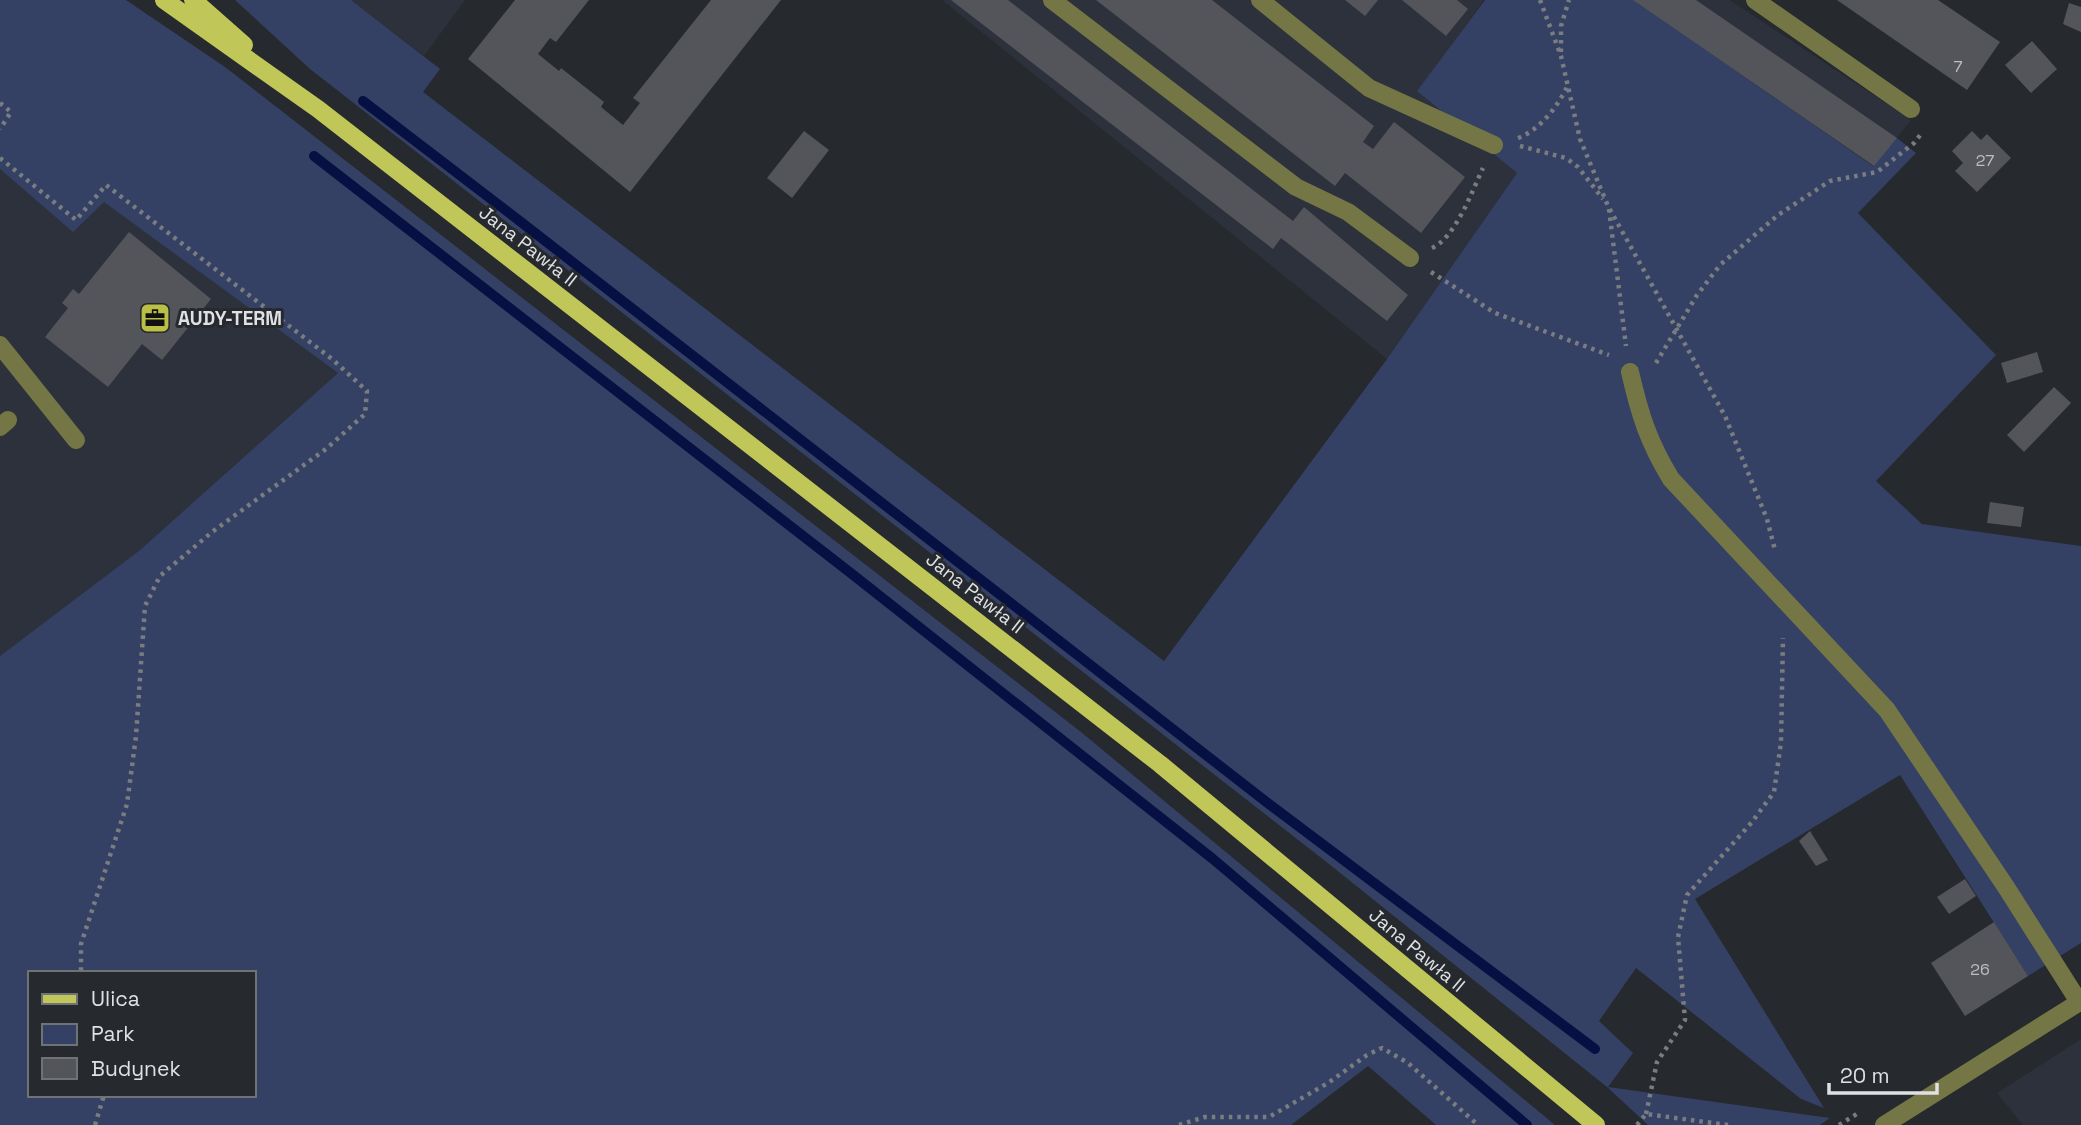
<svg xmlns="http://www.w3.org/2000/svg" width="2081" height="1125" font-family="'Space Grotesk',sans-serif">
<rect width="100%" height="100%" fill="#26292d"/>
<g fill="#2d313c">
<polygon points="351,0 465,0 424,56"/>
<polygon points="942,0 1484,0 1418,91 1517,173 1387,359"/>
<polygon points="1634,0 1730,0 1911,120 1874,166"/>
<polygon points="0,169 73,231 104,201 338,373 140,550 0,656"/>
<polygon points="2081,1039 2081,1125 2023,1125 1997,1093"/>
</g>
<g fill="#344164" fill-rule="evenodd">
<path d="M0,0H126L225,67L1081,732L1555,1125H1436L1368,1066L1291,1125H0V656L140,550L338,373L104,202L73,232L0,169ZM30,973H254V1095H30Z"/>
<polygon points="235,0 351,0 440,69 423,92 1164,661 1387,359 1517,173 1417,91 1485,0 1634,0 1873,166 1897,138 1916,153 1858,213 1996,355 1876,481 1922,524 2081,546 2081,943 2028,976 1900,775 1695,899 1824,1108 1801,1099 1636,968 1599,1021 1633,1053 1608,1087 1830,1118 1820,1125 1648,1125 1607,1087 1329,864 310,69"/>
</g>
<g fill="none" stroke-linecap="round" stroke-linejoin="round">
<g stroke="#061043" stroke-width="10">
<polyline points="363,101 521,222 1269,804 1595,1049"/>
<polyline points="314,156 852,574 1213,859 1527,1125"/>
</g>
</g>
<g fill="#53555b">
<polygon points="515,0 589,0 556,42 550,38 538,54 559,71 561,68 604,102 601,107 623,125 640,103 633,98 711,0 781,0 630,192 468,59"/>
<polygon points="951,0 1008,0 1293,221 1304,207 1408,295 1387,321 1281,238 1273,249"/>
<polygon points="1096,0 1212,0 1374,126 1363,142 1373,149 1394,122 1465,177 1421,233 1345,173 1335,186"/>
<polygon points="1345,0 1378,0 1365,16"/>
<polygon points="1402,0 1457,0 1468,9 1446,36"/>
<polygon points="1633,0 1696,0 1897,138 1874,166"/>
<polygon points="1837,0 1938,0 2000,42 1967,90"/>
<polygon points="2069,3 2081,7 2081,32 2063,24"/>
<polygon points="2032,41 2057,69 2031,93 2005,65"/>
<polygon points="804,131 829,150 792,198 767,178"/>
<polygon points="1972,131 1981,140 1987,134 2011,158 1977,192 1955,171 1963,163 1952,151"/>
<polygon points="129,232 211,299 162,360 142,344 108,387 45,337 68,308 62,303 73,289 79,294"/>
<polygon points="2037,352 2043,372 2007,383 2001,363"/>
<polygon points="2054,387 2071,403 2024,452 2007,435"/>
<polygon points="1990,502 2024,507 2021,527 1987,523"/>
<polygon points="1810,831 1828,860 1816,866 1799,841"/>
<polygon points="1965,879 1976,896 1949,914 1937,897"/>
<polygon points="1994,922 2028,976 1965,1016 1931,963"/>
</g>
<g fill="none" stroke-linecap="round" stroke-linejoin="round">
<g stroke="#7a7d80" stroke-width="4.5" stroke-dasharray="3.5 5" stroke-linecap="butt">
<polyline points="1540,0 1561,56 1580,139 1608,206 1725,416 1767,519 1775,550"/>
<polyline points="1561,52 1561,26 1569,0"/>
<polyline points="0,103 11,112 0,129"/>
<path d="M1518,138C1540,130 1557,107 1567,87"/>
<polyline points="1520,146 1566,158 1578,167 1603,199"/>
<polyline points="0,158 76,220 106,185 332,359 367,391 365,414 326,449 212,532 160,576 145,606 136,736 127,804 81,944 81,973"/>
<polyline points="1609,209 1626,346"/>
<path d="M1432,248C1456,237 1472,191 1483,168"/>
<polyline points="1431,272 1495,313 1609,355"/>
<polyline points="1656,363 1697,295 1720,265 1778,215 1830,181 1877,172 1914,143 1921,134"/>
<polyline points="1646,1114 1657,1062 1685,1020 1678,937 1687,895 1752,822 1774,792 1781,742 1783,638"/>
<polyline points="95,1125 104,1095"/>
<polyline points="1179,1125 1205,1117 1269,1117 1328,1083 1367,1055 1382,1048 1408,1063 1478,1125"/>
<polyline points="1637,1125 1646,1114 1728,1125"/>
<polyline points="1839,1125 1860,1112"/>
</g>
<g stroke="#747745" stroke-width="18">
<polyline points="1052,0 1296,187 1348,212 1410,258"/>
<polyline points="1260,0 1369,88 1494,145"/>
<polyline points="1755,0 1911,109"/>
<polyline points="0,345 76,440"/>
<path d="M1630,372C1640,415 1648,441 1671,479L1887,710L2006,887L2079,1002"/>
<polyline points="0,427 8,420"/>
<polyline points="1884,1125 2081,1001"/>
</g>
<g stroke="#c0c658" stroke-width="18">
<polyline points="164,0 318,109 1160,764 1596,1125"/>
<polyline points="193,0 244,45"/>
</g>
</g>
<defs>
<g id="office-square" transform="scale(1.575)"><rect x="-9" y="-9" width="18" height="18" rx="4" fill="#bac045" stroke="#26292d"/><path d="M-6-3h4V-5.5h4V-3h4V5H-6ZM-1-4.5V-3h2v-1.5ZM-6 0V1H6V0Z" fill="#111"/></g>
</defs>
<g fill-rule="evenodd">
<use href="#office-square" x="155" y="318"/>
</g>
<g text-anchor="middle" dominant-baseline="central" stroke-width="6" stroke-linejoin="round" paint-order="stroke">
<g font-size="16" fill="#bcbec2">
<text x="1958" y="66">7</text>
<text x="1985" y="160">27</text>
<text x="1980" y="969">26</text>
</g>
<g font-size="19" fill="#dfe1e4" stroke="#26292d">
<text transform="translate(528 246) rotate(38)">Jana Pawła II</text>
<text transform="translate(975 593) rotate(38)">Jana Pawła II</text>
<text transform="translate(1417 950) rotate(40)">Jana Pawła II</text>
</g>
<g font-size="19" font-weight="bold" fill="#dfe1e4" stroke="#26292d" text-anchor="start">
<text x="178" y="318">AUDY-TERM</text>
</g>
</g>
<rect x="28" y="971" width="228" height="126" fill="#26292d" stroke="#707376" stroke-width="2"/>
<rect x="42" y="994" width="35" height="10" fill="#c0c658" stroke="#707376" stroke-width="2"/>
<text x="91" y="1006" font-size="21" fill="#dfe1e4">Ulica</text>
<rect x="42" y="1024" width="35" height="21" fill="#344164" stroke="#707376" stroke-width="2"/>
<text x="91" y="1041" font-size="21" fill="#dfe1e4">Park</text>
<rect x="42" y="1058" width="35" height="21" fill="#53555b" stroke="#707376" stroke-width="2"/>
<text x="91" y="1076" font-size="21" fill="#dfe1e4">Budynek</text>
<path d="M1829 1083v10h108v-10" fill="none" stroke="#dfe1e4" stroke-width="3.5"/>
<text x="1840" y="1083" font-size="21" fill="#dfe1e4" stroke="#26292d" stroke-width="5" paint-order="stroke">20 m</text>
</svg>
